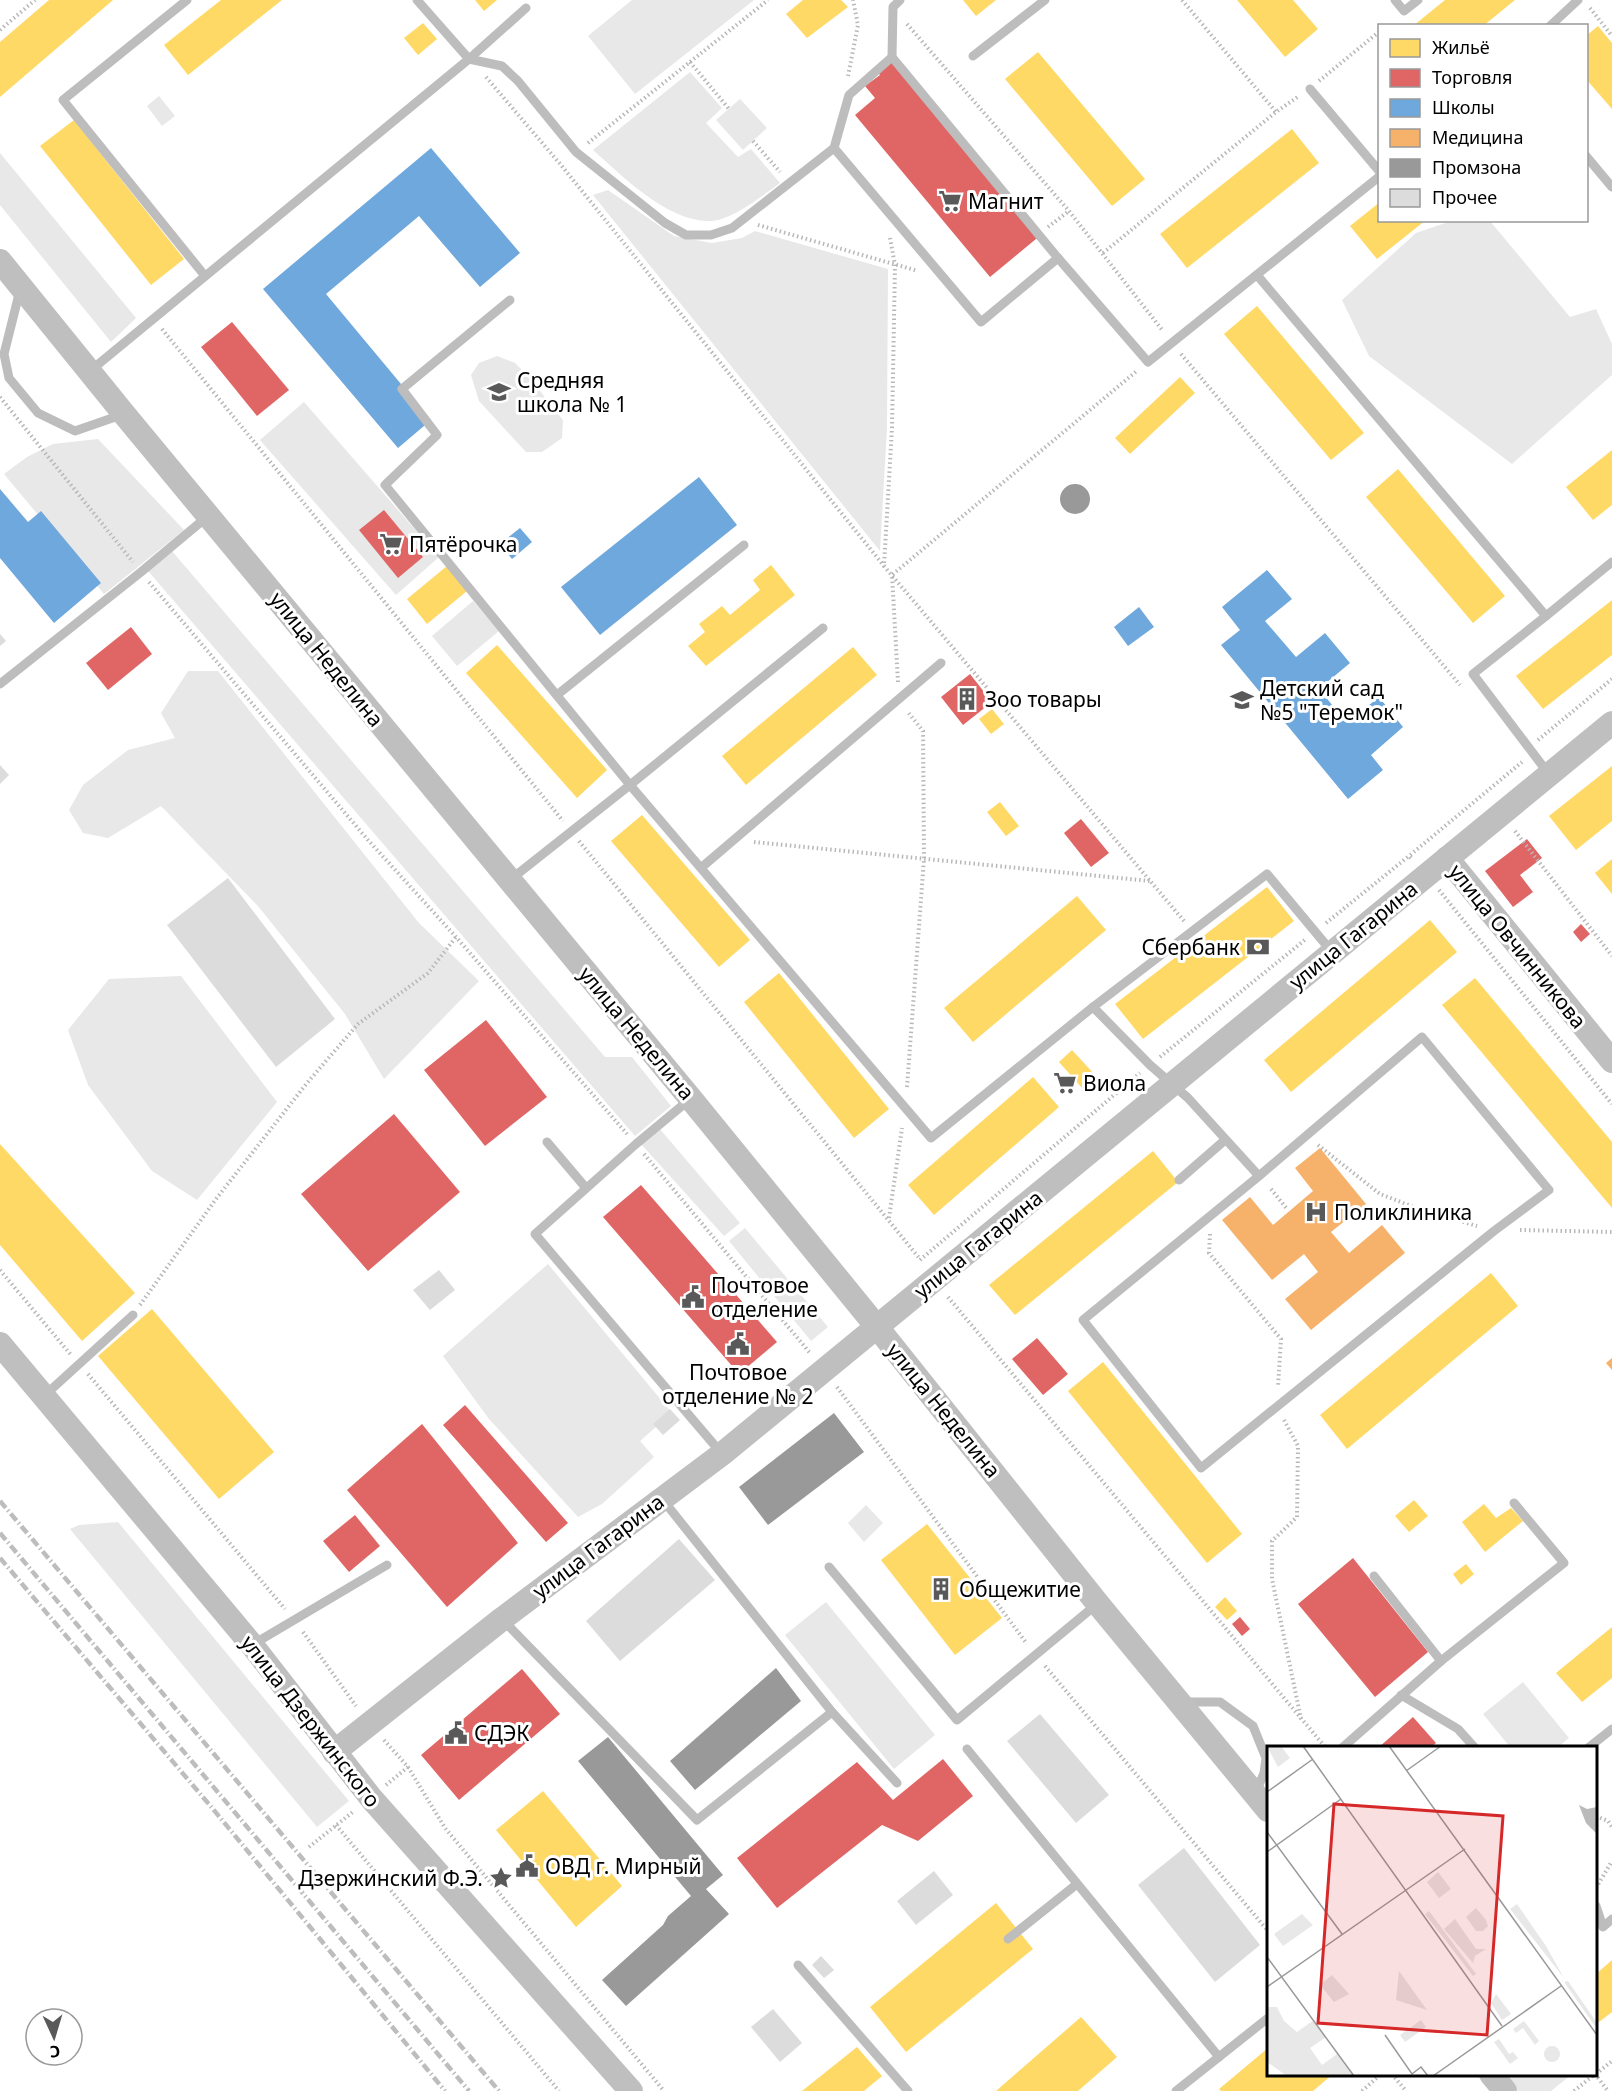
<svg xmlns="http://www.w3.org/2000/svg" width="1612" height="2091" font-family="'Noto Sans',sans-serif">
<rect width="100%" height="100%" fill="#fff"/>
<g fill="#e8e8e8">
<polygon points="632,0 754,0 635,94 588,36"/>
<path d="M690,72L722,108L706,123L738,157L751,149L780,183C762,196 732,220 711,221C669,223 622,176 593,150Z"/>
<polygon points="159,96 175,116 162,126 147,106"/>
<polygon points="740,99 767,128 743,150 716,120"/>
<polygon points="0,153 136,318 111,342 0,205"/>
<polygon points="608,190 674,236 712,243 742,238 755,231 888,269 887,428 880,551 593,195"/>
<polygon points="1454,220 1490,221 1570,317 1596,309 1612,344 1612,375 1512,464 1369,356 1342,300 1416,233"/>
<polygon points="497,356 515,363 529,377 563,420 562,438 542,452 526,452 479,401 471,375 479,363"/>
<polygon points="304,402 439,557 396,595 260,440"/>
<polygon points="98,439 184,530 104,594 4,474 27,457 53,444"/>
<polygon points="172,551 605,1057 632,1057 671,1106 635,1136 148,571"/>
<polygon points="473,601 499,631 457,666 432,636"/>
<polygon points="188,671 218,671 419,923 479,981 384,1079 345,1014 257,905 161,806 108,838 83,833 69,810 83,785 128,750 175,738 161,713"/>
<polygon points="181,976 277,1102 197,1200 152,1171 88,1085 68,1030 109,979"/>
<polygon points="659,1128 740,1223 724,1236 641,1144"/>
<polygon points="745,1228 828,1327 811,1341 729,1241"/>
<polygon points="548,1264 672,1413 640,1441 654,1457 602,1504 578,1517 489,1419 443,1356"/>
<polygon points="866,1505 883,1523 864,1542 848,1523"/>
<polygon points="118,1522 349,1801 317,1827 70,1529 79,1525"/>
<polygon points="826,1602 935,1735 894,1769 785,1635"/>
<polygon points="1523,1682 1569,1738 1558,1747 1510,1747 1483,1714"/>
<polygon points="1504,2075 1571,2074 1571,2075 1551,2091 1518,2091"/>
</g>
<g fill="#ffd966">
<polygon points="49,0 113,0 0,97 0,42"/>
<polygon points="221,0 282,0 188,75 164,45"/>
<polygon points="475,0 497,0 484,11"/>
<polygon points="803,0 841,0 848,7 807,38 786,14"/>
<polygon points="963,0 996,0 976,16"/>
<polygon points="1237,0 1293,0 1318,29 1285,57"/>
<polygon points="1445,0 1515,0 1483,26 1413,26"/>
<polygon points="423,23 437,39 418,55 404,38"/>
<polygon points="1598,26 1612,43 1612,109 1586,79 1586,36"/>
<polygon points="1038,52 1145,179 1112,206 1005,79"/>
<polygon points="74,120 184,259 151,285 40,146"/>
<polygon points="1292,129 1319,163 1187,268 1160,234"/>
<polygon points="1380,202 1380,220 1426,220 1377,259 1350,226"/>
<polygon points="1257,306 1364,433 1331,460 1224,334"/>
<polygon points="1180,377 1195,393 1130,454 1115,438"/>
<polygon points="1612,450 1612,505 1593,520 1566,487"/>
<polygon points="1398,469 1505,596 1473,623 1366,497"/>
<polygon points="771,565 795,595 706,666 688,646 705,632 699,624 722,606 730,615 760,590 753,580"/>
<polygon points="447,566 467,591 427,624 407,599"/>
<polygon points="1612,600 1612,655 1543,709 1516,676"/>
<polygon points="497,645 607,770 577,798 466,673"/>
<polygon points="853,647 877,675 746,785 722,756"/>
<polygon points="992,709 1004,724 991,734 979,719"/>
<polygon points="1612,766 1612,821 1576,850 1549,816"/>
<polygon points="1000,802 1019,826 1006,836 987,812"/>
<polygon points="642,815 750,940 719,967 611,841"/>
<polygon points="1612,859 1612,894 1595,873"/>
<polygon points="1267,887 1294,921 1143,1039 1115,1004"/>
<polygon points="1077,896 1106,930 973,1042 944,1008"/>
<polygon points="1430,920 1457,952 1291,1092 1264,1060"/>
<polygon points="779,973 889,1109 854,1138 744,1002"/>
<polygon points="1475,978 1612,1142 1612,1208 1442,1005"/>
<polygon points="1072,1050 1096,1076 1082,1088 1059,1062"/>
<polygon points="1033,1077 1059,1107 934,1215 908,1185"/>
<polygon points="0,1144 135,1293 82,1341 0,1245"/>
<polygon points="1153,1151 1178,1182 1015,1315 989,1285"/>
<polygon points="1491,1273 1518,1306 1347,1449 1320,1415"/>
<polygon points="152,1309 274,1452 219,1499 98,1356"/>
<polygon points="1103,1362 1242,1534 1207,1563 1068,1391"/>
<polygon points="1414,1500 1428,1516 1409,1532 1395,1516"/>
<polygon points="1484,1504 1496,1518 1511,1508 1523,1521 1485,1552 1462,1522"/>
<polygon points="927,1524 1002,1618 955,1655 881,1560"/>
<polygon points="1466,1564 1474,1574 1461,1585 1453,1574"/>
<polygon points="1225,1597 1237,1611 1227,1620 1215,1607"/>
<polygon points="1612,1627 1612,1678 1582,1702 1556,1673"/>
<polygon points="543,1791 622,1886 576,1927 496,1830"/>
<polygon points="996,1903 1033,1949 906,2052 870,2007"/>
<polygon points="1612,1960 1612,2012 1599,2022 1596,2018 1596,1974"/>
<polygon points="1081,2017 1117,2057 1078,2091 996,2091"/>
<polygon points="857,2047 882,2076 864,2091 802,2091"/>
<polygon points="1268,2048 1268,2074 1333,2074 1313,2091 1221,2091 1219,2089"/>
</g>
<g fill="#e06666">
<polygon points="894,55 1042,234 990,277 855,115 875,98 865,86 880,75 876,70"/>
<polygon points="232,322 289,390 257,416 201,347"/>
<polygon points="384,510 423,557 398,578 359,530"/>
<polygon points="131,627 152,654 108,690 86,663"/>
<polygon points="970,674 992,702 963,725 941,697"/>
<polygon points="1081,819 1109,853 1091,867 1064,833"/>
<polygon points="1527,839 1542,858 1520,875 1533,892 1513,907 1485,871"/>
<polygon points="1581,924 1590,934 1581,942 1573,932"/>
<polygon points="486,1020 547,1097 485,1146 424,1070"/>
<polygon points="394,1114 460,1192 368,1271 301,1194"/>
<polygon points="641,1185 777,1342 739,1374 603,1217"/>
<polygon points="1037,1338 1068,1374 1043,1395 1012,1359"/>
<polygon points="465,1405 568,1523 546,1542 443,1425"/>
<polygon points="422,1424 518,1543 447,1607 347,1490"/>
<polygon points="355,1515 380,1546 349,1572 323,1541"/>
<polygon points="1353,1558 1428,1652 1375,1697 1298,1604"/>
<polygon points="1240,1617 1250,1629 1242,1636 1232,1624"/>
<polygon points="522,1669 560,1714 459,1800 421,1755"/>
<polygon points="1413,1717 1436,1743 1430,1748 1378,1748"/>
<polygon points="943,1759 973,1796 918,1841 882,1825 777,1908 737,1858 857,1762 893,1800"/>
</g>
<g fill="#6fa8dc">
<polygon points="431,148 520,253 480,287 419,216 326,294 431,420 398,448 263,289"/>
<polygon points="699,477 737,525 600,635 561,587"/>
<polygon points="0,489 28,522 41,511 101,583 54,623 0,558"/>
<polygon points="520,528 532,542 512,559 500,544"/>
<polygon points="1267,570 1292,599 1265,621 1296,657 1325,633 1350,663 1319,689 1347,723 1379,697 1403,727 1371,755 1383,770 1348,799 1221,645 1240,630 1222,607"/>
<polygon points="1139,607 1154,627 1128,646 1114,627"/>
</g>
<g fill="#f6b26b">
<polygon points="1320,1148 1366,1204 1331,1232 1349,1253 1382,1225 1405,1253 1311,1330 1285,1299 1318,1272 1304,1254 1272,1280 1222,1220 1250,1197 1273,1225 1313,1191 1295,1168"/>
<polygon points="1612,1358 1612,1370 1606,1363"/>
</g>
<g fill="#999">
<circle cx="1075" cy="499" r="15"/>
<polygon points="834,1413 864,1452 768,1525 739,1487"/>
<polygon points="776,1668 801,1701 695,1790 670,1761"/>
<polygon points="608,1737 723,1875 706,1889 729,1914 626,2006 602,1980 663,1925 668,1916 691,1896 578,1761"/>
</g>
<g fill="#dcdcdc">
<polygon points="0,634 6,641 0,646"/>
<polygon points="0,765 9,775 0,784"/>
<polygon points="228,878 335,1019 276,1067 167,925"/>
<polygon points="439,1270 455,1290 430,1310 413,1290"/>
<polygon points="670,1409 680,1420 663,1435 653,1424"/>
<polygon points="679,1539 715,1580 620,1661 586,1621"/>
<polygon points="1040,1714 1109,1795 1076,1823 1007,1741"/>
<polygon points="1184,1848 1260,1945 1215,1982 1138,1885"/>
<polygon points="934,1871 953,1895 916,1925 897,1901"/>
<polygon points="821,1956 834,1970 824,1978 812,1965"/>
<polygon points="773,2009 802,2043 780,2062 751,2027"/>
</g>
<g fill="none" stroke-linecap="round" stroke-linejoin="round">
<g stroke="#b8b8b8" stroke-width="4" stroke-dasharray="1.5 3" stroke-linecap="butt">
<polyline points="1182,0 1276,112"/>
<polyline points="1590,8 1612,36"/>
<polyline points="907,24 1069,211 1163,331"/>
<polyline points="0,30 35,0"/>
<polyline points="690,62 729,109"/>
<polyline points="848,76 858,25 853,0"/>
<polyline points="486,77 561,165 884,566"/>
<polyline points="1319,81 1380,31"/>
<polyline points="753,141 780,172"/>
<polyline points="588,143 768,0"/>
<polyline points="758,225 918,271"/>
<polyline points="1048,227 1069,211"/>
<polyline points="890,238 895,265 892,428 884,566 1184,921"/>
<polyline points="1103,253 1276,112 1299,96"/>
<polyline points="162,329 563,821"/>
<polyline points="1181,354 1460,685"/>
<polyline points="0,397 133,562"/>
<polyline points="149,582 368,840 456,937 627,1134"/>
<polyline points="898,682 892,575 1138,370"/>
<polyline points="1538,740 1612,679"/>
<polyline points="1515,831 1612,956"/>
<polyline points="579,841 920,1259"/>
<polyline points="754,842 1150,881"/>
<polyline points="1411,858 1409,856 1522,762"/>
<polyline points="1439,890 1612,1104"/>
<polyline points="1326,923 1409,856"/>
<polyline points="1160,1057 1306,939"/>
<polyline points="907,1087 924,859 923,731 907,711"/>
<polyline points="1318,1145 1380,1194 1419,1209 1477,1226"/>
<polyline points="644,1154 810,1353"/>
<polyline points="1271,1189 1287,1209"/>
<polyline points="889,1218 902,1128"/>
<polyline points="1520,1230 1612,1232"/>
<polyline points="1210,1234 1209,1253 1281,1339 1278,1387"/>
<polyline points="920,1260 1140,1073"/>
<polyline points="0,1270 71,1355"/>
<polyline points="948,1297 1326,1748"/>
<polyline points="140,1305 216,1199 307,1083 358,1024 428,973 456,937"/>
<polyline points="88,1374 285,1609"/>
<polyline points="837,1387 1027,1644"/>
<polyline points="1284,1420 1298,1446 1297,1517 1272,1541 1272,1579 1301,1719"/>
<polyline points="303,1632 356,1706"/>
<polyline points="1045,1666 1268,1931"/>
<polyline points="384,1740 408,1767 445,1828 664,2091"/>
<polyline points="386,1785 408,1767"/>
<polyline points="1596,1816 1608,1821 1612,1827"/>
<polyline points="336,1825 559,2091"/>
<polyline points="309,1847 354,1811"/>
<polyline points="1596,1888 1612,1861"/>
<polyline points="1392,2074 1406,2091"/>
<polyline points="1595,2074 1608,2091"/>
<polyline points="1596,2074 1612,2061"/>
<polyline points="1362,2091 1381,2074"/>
<polyline points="1574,2091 1595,2074"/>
</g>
<g stroke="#bdbdbd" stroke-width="9">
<polyline points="187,0 63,100 205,276"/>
<polyline points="417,0 469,59 502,66 518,81 576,152 665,223 686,235 711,235 732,228 834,148 849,95 892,57"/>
<polyline points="900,0 893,7 892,57 1058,258 1148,362 1380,176"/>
<polyline points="1395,0 1404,11 1418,0"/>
<polyline points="1550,26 1578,0"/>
<polyline points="973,56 1045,0"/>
<polyline points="1310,89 1380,172"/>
<polyline points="834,148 981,322 1058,258"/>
<polyline points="1586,156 1612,187"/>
<polyline points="1257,275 1546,616 1612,562"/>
<polyline points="20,290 4,354 9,378 38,413 75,431 121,415"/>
<polyline points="510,300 402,389 437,435 385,485 630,785 823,628"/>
<polyline points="90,371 469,59 526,8"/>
<polyline points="1546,616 1473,674 1548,773"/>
<polyline points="0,684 141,572 208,516"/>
<polyline points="557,695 744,545"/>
<polyline points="702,867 941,663"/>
<polyline points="510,880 630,785 931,1138 1093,1007 1267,874 1332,952"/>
<polyline points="1093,1007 1150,1065 1188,1098 1259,1176 1083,1320 1201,1468 1494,1231 1549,1190 1422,1037 1259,1176"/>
<polyline points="689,1100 636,1144 535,1234 722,1454"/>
<polyline points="547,1142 586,1188"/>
<polyline points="1179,1180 1225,1140"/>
<polyline points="44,1396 133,1315"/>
<polyline points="663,1500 832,1712 897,1783"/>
<polyline points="829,1567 957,1720 1097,1604"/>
<polyline points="1374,1576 1441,1661"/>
<polyline points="502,1619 697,1820 832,1712"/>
<polyline points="252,1645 387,1565"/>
<polyline points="1401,1695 1458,1729 1475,1748"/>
<polyline points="1182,1702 1220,1702 1253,1726 1266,1758 1264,1773 1256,1792"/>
<polyline points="1342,1748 1441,1661 1564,1563 1514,1503"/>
<polyline points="1588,1748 1612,1729"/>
<polyline points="967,1749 1219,2057"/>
<polyline points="1596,1906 1603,1927 1612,1919"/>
<polyline points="1008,1939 1077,1884"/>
<polyline points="798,1965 908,2091"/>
<polyline points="1176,2091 1268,2018"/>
</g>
<g stroke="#bfbfbf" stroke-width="24">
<polyline points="0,261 124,414 691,1099 877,1327 1098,1604 1268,1810"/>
<polyline points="1447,858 1612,1061"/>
<polyline points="0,1344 252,1645 371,1798 631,2091"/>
<polyline points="334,1752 502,1619 722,1454 1612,723"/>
<polyline points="1491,2074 1505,2091"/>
</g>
<g stroke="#bdbdbd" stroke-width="4.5" stroke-dasharray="9 3 1.5 3" stroke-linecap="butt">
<polyline points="0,1501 499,2091"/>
<polyline points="0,1533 469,2091"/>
<polyline points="0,1558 213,1809 445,2091"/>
</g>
</g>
<defs>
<g id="supermarket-bare" transform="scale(1.8)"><path d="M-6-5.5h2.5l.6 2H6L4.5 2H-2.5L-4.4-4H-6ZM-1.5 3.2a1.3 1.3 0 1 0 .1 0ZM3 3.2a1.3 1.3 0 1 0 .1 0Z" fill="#595959" stroke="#fff" stroke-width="2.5" paint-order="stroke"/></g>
<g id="school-bare" transform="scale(1.8)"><path d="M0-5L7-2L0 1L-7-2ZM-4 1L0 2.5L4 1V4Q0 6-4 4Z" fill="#595959" stroke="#fff" stroke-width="2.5" paint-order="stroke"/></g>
<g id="building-bare" transform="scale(1.8)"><path d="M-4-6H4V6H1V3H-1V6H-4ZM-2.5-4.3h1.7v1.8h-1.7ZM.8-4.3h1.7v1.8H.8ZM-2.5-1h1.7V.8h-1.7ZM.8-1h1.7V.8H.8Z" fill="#595959" stroke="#fff" stroke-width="2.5" paint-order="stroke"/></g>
<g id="bank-bare" transform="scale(1.8)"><path d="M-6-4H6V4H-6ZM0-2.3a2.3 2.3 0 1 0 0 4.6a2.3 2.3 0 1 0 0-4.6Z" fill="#595959" stroke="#fff" stroke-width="2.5" paint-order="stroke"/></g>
<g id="hospital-bare" transform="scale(1.8)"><path d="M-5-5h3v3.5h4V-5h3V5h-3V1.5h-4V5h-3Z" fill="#595959" stroke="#fff" stroke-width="2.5" paint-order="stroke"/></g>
<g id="civic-bare" transform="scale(1.8)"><path d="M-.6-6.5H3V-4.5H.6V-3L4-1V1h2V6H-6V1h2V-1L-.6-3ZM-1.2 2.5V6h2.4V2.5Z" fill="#595959" stroke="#fff" stroke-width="2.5" paint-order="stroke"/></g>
<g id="sight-bare" transform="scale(1.8)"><path d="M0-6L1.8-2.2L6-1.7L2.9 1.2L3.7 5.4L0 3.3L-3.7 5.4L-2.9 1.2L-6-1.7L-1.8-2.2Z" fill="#595959" stroke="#fff" stroke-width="2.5" paint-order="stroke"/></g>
</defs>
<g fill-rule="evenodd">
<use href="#supermarket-bare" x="950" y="201"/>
<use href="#school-bare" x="499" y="392"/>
<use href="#supermarket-bare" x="391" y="544"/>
<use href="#building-bare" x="967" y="699"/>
<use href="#school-bare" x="1242" y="700"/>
<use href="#bank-bare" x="1258" y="947"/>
<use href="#supermarket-bare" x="1065" y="1083"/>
<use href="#hospital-bare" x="1316" y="1212"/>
<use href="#civic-bare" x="693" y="1297"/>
<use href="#civic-bare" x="738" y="1344"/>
<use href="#building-bare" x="941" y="1589"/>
<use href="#civic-bare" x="456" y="1733"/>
<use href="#civic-bare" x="527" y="1866"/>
<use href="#sight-bare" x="501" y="1878"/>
</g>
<g text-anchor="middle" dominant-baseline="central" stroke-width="6" stroke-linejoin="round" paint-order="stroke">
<g font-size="21" fill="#000" stroke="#fff" text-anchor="start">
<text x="968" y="201">Магнит</text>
<text x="517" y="380">Средняя<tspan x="517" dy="24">школа № 1</tspan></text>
<text x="409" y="544">Пятёрочка</text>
<text x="1260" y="688">Детский сад<tspan x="1260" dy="24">№5 "Теремок"</tspan></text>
<text x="985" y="699">Зоо товары</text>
<text x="1240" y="947" text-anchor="end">Сбербанк</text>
<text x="1083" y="1083">Виола</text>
<text x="1334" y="1212">Поликлиника</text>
<text x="711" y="1285">Почтовое<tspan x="711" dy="24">отделение</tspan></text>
<text x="738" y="1372" text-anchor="middle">Почтовое<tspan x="738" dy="24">отделение № 2</tspan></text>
<text x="959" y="1589">Общежитие</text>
<text x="474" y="1733">СДЭК</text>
<text x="545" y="1866">ОВД г. Мирный</text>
<text x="483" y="1878" text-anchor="end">Дзержинский Ф.Э.</text>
</g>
<g font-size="21" fill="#000" stroke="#fff">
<text transform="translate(327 659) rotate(51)">улица Неделина</text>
<text transform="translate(1353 935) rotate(-39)">улица Гагарина</text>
<text transform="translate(1518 946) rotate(51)">улица Овчинникова</text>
<text transform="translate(637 1033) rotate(50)">улица Неделина</text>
<text transform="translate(978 1244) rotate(-39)">улица Гагарина</text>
<text transform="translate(944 1410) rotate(51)">улица Неделина</text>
<text transform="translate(598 1546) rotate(-37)">улица Гагарина</text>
<text transform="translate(311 1721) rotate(52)">улица Дзержинского</text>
</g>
</g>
<g transform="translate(1267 1746)">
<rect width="330" height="330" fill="#fff"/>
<path d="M0,0H14L23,12L11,21ZM171,126L184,143L172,152L160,136ZM250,158L279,200L297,232L243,163ZM209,162L219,174L221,180L216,185H209L199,171ZM162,165L209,228L206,230L158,168ZM35,168L46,179L16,200L7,188ZM188,173L209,203H219L208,210L206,217L177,183ZM132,225L160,264L129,254ZM65,229L82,248L67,256L53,239ZM301,235L330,277V283L297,236ZM229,248L244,268L235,274L224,257ZM0,261H10L17,275L30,286L47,274L59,291L43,302L55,319L70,308L86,330H20L0,316ZM154,274L159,281L138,296L133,289ZM257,275L272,295L268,299L256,282L249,287L246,283ZM232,293L242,308L246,306L251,312L243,318L227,296ZM277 308a8 8 0 1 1 16 0a8 8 0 1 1-16 0Z" fill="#e8e8e8"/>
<path d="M312,59L320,63L330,61V88L319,77Z" fill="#bababa"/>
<path fill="none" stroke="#999" stroke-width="1.5" d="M36,0L235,280M122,0L330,289M139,25L174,0M0,46L46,13M0,86L75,188M0,106L74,53M0,211L87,330M0,241L198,103M118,289L145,328L154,321L161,330M166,330L294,240"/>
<path fill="#d62828" fill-opacity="0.15" stroke="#d62828" stroke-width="3" d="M67,58L236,70L220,289L51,277Z"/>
<rect width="330" height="330" fill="none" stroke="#000" stroke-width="3"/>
</g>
<rect x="1378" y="24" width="210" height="198" fill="#ffffff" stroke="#999999" stroke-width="1.5"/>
<rect x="1390" y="39" width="30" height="18" fill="#ffd966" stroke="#999999" stroke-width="1.5"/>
<text x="1432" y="54" font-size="18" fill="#000000">Жильё</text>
<rect x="1390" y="69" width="30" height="18" fill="#e06666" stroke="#999999" stroke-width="1.5"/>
<text x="1432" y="84" font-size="18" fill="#000000">Торговля</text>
<rect x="1390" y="99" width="30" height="18" fill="#6fa8dc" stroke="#999999" stroke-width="1.5"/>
<text x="1432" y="114" font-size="18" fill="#000000">Школы</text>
<rect x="1390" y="129" width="30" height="18" fill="#f6b26b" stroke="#999999" stroke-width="1.5"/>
<text x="1432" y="144" font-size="18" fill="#000000">Медицина</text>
<rect x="1390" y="159" width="30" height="18" fill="#999999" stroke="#999999" stroke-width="1.5"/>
<text x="1432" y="174" font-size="18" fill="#000000">Промзона</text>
<rect x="1390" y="189" width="30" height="18" fill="#dcdcdc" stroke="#999999" stroke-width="1.5"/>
<text x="1432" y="204" font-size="18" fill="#000000">Прочее</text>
<g transform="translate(54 2037) rotate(176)"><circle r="28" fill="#ffffff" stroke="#999999" stroke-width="1.5"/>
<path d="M0-4.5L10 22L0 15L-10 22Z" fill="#595959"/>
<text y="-9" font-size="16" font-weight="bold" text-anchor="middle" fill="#000000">С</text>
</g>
</svg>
